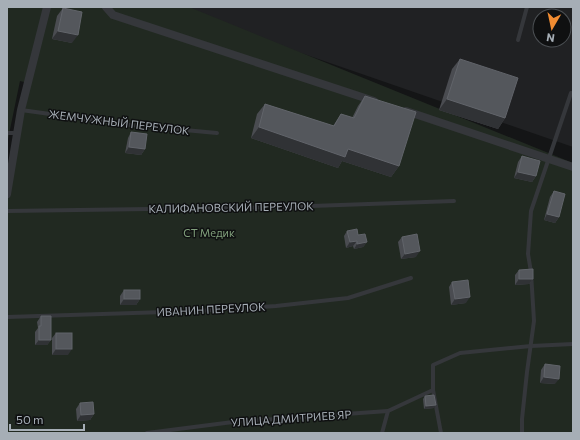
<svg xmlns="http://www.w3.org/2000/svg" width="580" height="440" font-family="Commissioner,sans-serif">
<rect width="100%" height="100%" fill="#141516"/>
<path fill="#202123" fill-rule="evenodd" d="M168,7H573V147ZM540,16H564V40H540Z"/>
<polygon fill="#212921" points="7,7 189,7 573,163 573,433 7,433 7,197 28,83 20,81 7,144"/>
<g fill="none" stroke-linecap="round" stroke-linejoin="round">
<g stroke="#35373b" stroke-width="4">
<polyline points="518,40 527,7"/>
<polyline points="21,110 130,125 217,133"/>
<polyline points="7,133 18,133"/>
<polyline points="7,211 283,207 454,201"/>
<polyline points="7,317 197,311 276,306 348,298 411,278"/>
<polyline points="433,390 441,433"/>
<polyline points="147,433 233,422 388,411"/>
<polyline points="382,433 388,411 433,390 433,365 460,353 531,346 573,344"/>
<polyline points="522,433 522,419 527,372 534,321 531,272 528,254 531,211 571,93"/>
</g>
<g stroke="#35373b" stroke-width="8">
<polyline points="106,7 113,15 374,101"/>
<polyline points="406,111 573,167"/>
<polyline points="7,194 21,110 47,7"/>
</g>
</g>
<g fill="#4a4c51">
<polygon points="63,8 72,43 52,39 57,16"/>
<polygon points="460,59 505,118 498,129 439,110 452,69"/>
<polygon points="365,96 399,166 391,177 342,161 338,168 251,138 257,114 265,104 333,126 341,114 352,118 358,106"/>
<polygon points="131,132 145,149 141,155 125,153 128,138"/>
<polygon points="522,156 536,176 532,182 514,178 518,162"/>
<polygon points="554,191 559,217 555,223 544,220 550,197"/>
<polygon points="347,231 358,235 367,242 363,247 354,249 353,246 346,248 344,236"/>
<polygon points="402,237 416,257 401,259 398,242"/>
<polygon points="519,270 533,279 529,284 515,285 515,275"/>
<polygon points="452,282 466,303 451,305 449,287"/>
<polygon points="124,290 140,299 136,305 120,305 120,296"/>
<polygon points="41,316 51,340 47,345 35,345 35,332 38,328 37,322"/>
<polygon points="56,333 68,355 52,355 52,338"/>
<polygon points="545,364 555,384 540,383 541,370"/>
<polygon points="425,396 434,408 424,409 423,399"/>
<polygon points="80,403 94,414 90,420 77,421 76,409"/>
</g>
<g fill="#303235">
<polygon points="58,31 78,35 72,43 52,39"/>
<polygon points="447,99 505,118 498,129 439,110"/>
<polygon points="259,127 348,149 399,166 391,177 342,161 338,168 251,138"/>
<polygon points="129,147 145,149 141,155 125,153"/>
<polygon points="518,172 536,176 532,182 514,178"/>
<polygon points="547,214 559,217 555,223 544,220"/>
<polygon points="357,241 353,246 346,248 350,242"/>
<polygon points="367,242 363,247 354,249 357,244"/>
<polygon points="420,251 416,257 401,259 405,254"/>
<polygon points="519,279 533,279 529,284 515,285"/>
<polygon points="470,297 466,303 451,305 455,299"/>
<polygon points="124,299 140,299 136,305 120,305"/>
<polygon points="39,340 51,340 47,345 35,345"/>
<polygon points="56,349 72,349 68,355 52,355"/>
<polygon points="544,377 559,379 555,384 540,383"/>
<polygon points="436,405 434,408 424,409 426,406"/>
<polygon points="94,414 90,420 77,421 81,415"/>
</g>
<g fill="#54575c" stroke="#61646a">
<polygon points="63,8 82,12 78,35 58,31"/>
<polygon points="460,59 518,78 505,118 447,99"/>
<polygon points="365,96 416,112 399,166 348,149 345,157 259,127 265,104 334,126 341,114 354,118"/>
<polygon points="131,132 147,134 145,149 129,147"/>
<polygon points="522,156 540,161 536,176 518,172"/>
<polygon points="554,191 565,194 559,217 547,214"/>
<polygon points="357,229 358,235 365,234 367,242 357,244 357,241 350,242 347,231"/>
<polygon points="417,234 420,251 405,254 402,237"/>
<polygon points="533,269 533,279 519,279 519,270"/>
<polygon points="468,280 470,297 455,299 452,282"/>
<rect x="124" y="290" width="16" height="9"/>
<polygon points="41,316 51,316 51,340 39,340 39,326 41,326"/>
<rect x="56" y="333" width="16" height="16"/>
<polygon points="545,364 560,366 559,379 544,377"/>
<polygon points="434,395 436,405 426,406 425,396"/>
<polygon points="93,402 94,414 81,415 80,403"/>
</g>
<g text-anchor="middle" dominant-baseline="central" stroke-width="3" stroke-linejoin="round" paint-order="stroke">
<g font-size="11" fill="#a6aeb6" stroke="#0f1011">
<text transform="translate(119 122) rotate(7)">ЖЕМЧУЖНЫЙ ПЕРЕУЛОК</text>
<text transform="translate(231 207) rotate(-1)">КАЛИФАНОВСКИЙ ПЕРЕУЛОК</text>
<text transform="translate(211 309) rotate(-3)">ИВАНИН ПЕРЕУЛОК</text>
<text transform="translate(291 418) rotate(-4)">УЛИЦА ДМИТРИЕВ ЯР</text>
</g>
<g font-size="11" fill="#82a17d" stroke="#0f1011">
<text x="209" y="232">СТ Медик</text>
</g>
</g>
<rect width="580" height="440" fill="none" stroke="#a6aeb6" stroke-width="16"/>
<g transform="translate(552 28) rotate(189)"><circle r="19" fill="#0f1011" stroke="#4b4f53"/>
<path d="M0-3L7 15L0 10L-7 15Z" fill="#f18c32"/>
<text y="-6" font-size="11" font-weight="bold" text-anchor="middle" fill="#a6aeb6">N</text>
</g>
<path d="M10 424v6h74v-6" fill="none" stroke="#a6aeb6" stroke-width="2"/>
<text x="16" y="424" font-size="12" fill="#a6aeb6" stroke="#0f1011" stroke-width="3" paint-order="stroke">50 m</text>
</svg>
